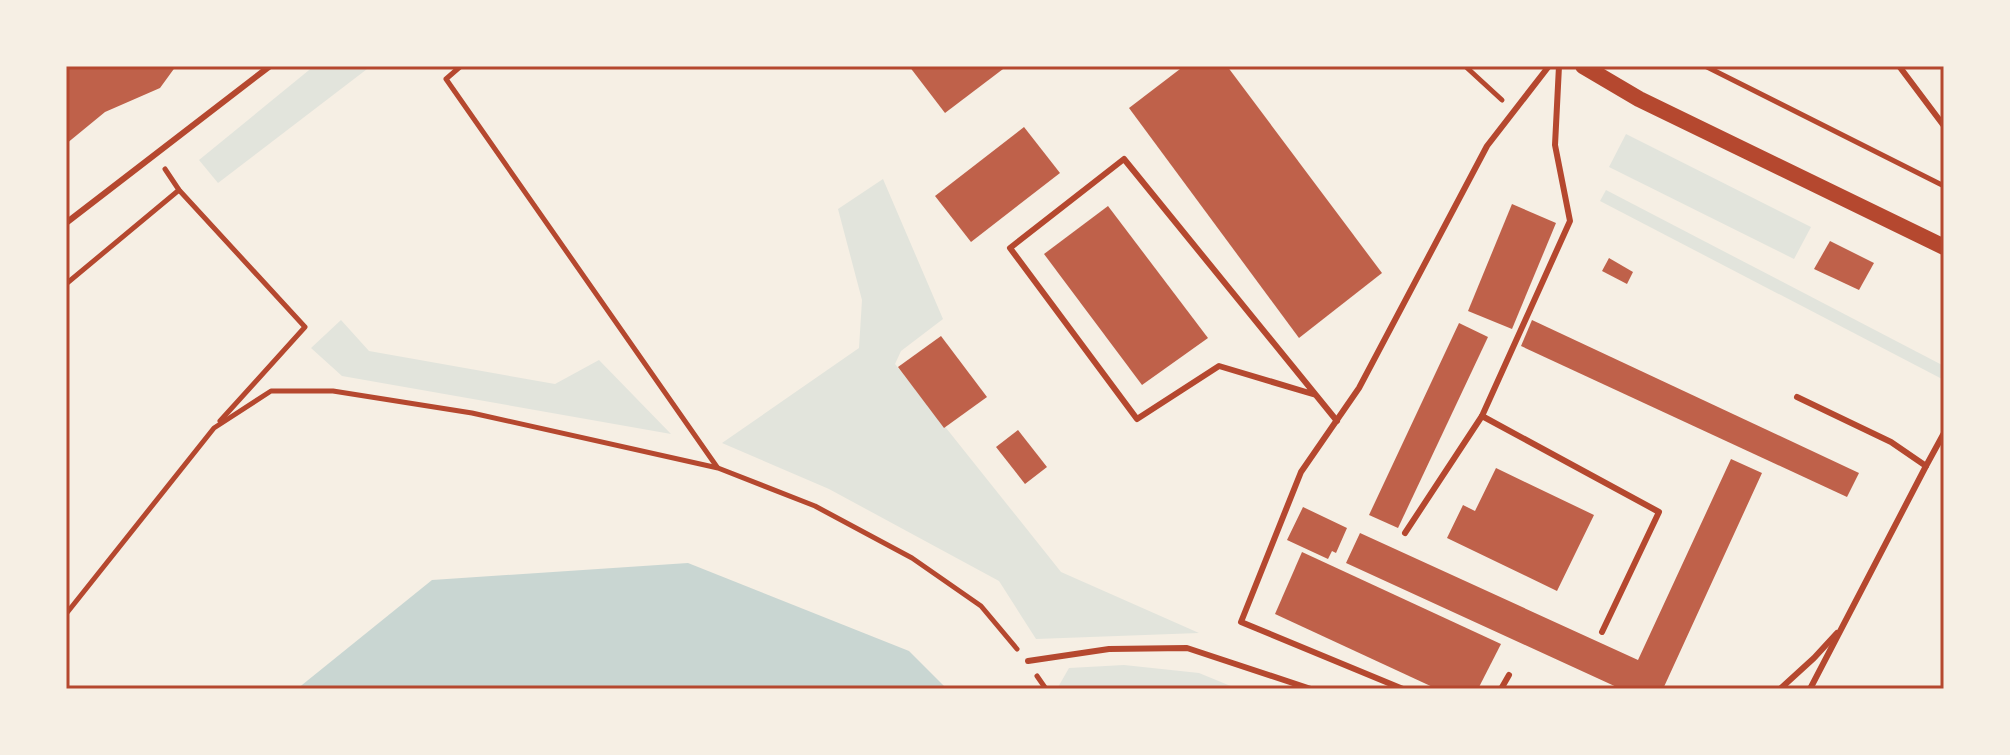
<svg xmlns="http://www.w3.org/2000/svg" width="2010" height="755" font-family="Lato,sans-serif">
<rect width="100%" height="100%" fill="#f6efe4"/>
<g fill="#e2e4dc">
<polygon points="314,66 371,66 218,183 199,160"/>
<polygon points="1626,134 1811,227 1794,259 1609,167"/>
<polygon points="883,179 943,319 901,351 895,364 1061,572 1199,633 1036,639 999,581 829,489 722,443 859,348 862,300 838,209"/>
<polygon points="1606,190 1944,366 1944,380 1600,201"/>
<polygon points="341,320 369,351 555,384 599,360 671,434 342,376 311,348"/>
<polygon points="1124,665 1199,673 1238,689 1057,689 1069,668"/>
</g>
<polygon fill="#c9d6d2" points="688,563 909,651 947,689 297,689 432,580"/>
<g fill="#bf614a">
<polygon points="66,66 176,66 160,88 105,112 66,144"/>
<polygon points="909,66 1007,66 945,113"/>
<polygon points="1184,66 1227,66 1382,273 1299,338 1129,108"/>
<polygon points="1024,127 1060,173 971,242 935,196"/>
<polygon points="1512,204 1556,223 1512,329 1468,311"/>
<polygon points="1108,206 1208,338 1142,385 1044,254"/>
<polygon points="1830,241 1874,263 1859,290 1814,269"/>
<polygon points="1609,258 1633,272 1627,284 1602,271"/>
<polygon points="1532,320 1859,473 1847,497 1521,346"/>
<polygon points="1459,323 1488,337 1398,528 1369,515"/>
<polygon points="941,336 987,397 944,428 898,367"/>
<polygon points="1018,430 1047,467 1025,484 996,447"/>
<polygon points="1731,459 1762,473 1663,689 1621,689 1346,563 1360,533 1638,660"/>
<polygon points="1496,468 1594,515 1557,591 1447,538 1463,505 1475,511"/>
<polygon points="1303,507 1347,528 1336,553 1332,551 1328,559 1287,540"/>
<polygon points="1302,552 1501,644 1478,689 1437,689 1275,614"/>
</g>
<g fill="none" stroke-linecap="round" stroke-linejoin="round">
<g stroke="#b5482f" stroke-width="5">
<polyline points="461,66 446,79 717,467"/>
<polyline points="1465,66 1502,100"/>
<polyline points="1705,66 1944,186"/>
<polyline points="165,169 179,190 305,327 220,421"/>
<polyline points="66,284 179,190"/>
<polyline points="66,614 214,428 271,391 333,391 472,413 718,468 815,506 912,558 981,606 1017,649"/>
<polyline points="1037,676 1046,689"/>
</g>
<g stroke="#b5482f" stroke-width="6">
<polyline points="1899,66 1944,126"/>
<polyline points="66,223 270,66"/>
<polyline points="1316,395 1219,366 1137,419 1010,248 1124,159 1337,421"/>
<polyline points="1797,397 1891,442 1926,466 1944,433"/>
<polyline points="1482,416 1659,512 1602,632"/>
<polyline points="1405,533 1482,416 1570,221 1555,145 1559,66"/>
<polyline points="1028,661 1109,649 1187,648 1311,689"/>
<polyline points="1403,689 1241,622 1301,472 1359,388 1487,146 1549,66"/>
<polyline points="1501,689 1509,675"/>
<polyline points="1780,689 1814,658 1837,633"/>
<polyline points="1810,689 1926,466"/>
</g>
<polyline stroke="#b5482f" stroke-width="16" points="1583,66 1639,99 1944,247"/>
</g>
<rect width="2010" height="755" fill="none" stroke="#f6efe4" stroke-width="136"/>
<rect x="68" y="68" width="1874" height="619" fill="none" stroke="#b5482f" stroke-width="3"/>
</svg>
